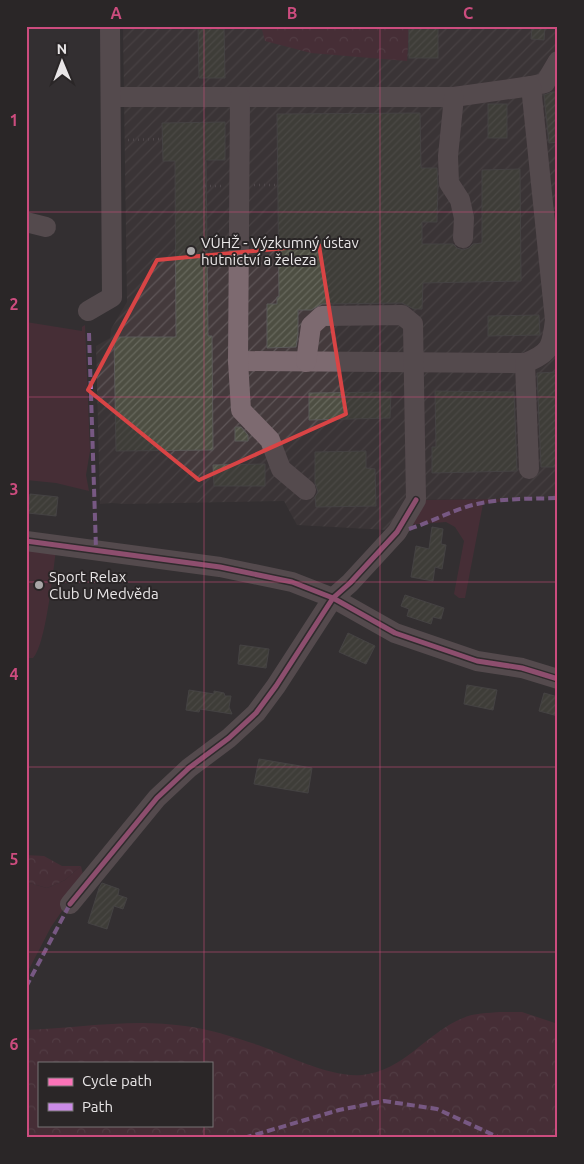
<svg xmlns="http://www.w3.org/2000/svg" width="584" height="1164" font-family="Ubuntu,sans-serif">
<defs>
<pattern id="industrial-furrows" width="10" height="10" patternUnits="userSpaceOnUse" patternTransform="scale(1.25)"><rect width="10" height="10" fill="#443a3c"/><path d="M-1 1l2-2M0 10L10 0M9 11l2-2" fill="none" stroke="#5f5658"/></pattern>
<pattern id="forest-crowns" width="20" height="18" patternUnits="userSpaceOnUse" patternTransform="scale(1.25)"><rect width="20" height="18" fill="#5e2d3d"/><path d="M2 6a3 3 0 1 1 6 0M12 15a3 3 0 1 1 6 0" fill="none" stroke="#754b59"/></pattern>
<pattern id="building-hatch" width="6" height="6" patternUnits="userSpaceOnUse" patternTransform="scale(1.25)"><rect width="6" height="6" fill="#4d4e42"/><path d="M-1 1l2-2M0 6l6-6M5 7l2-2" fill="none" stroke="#67685d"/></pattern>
</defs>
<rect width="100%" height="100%" fill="#333031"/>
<polygon fill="url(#industrial-furrows)" points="123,26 301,26 409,30 409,26 556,26 556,38 558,40 558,498 406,500 388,530 297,525 284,501 125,504 112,503 100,504 96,346 110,338 111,329 127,302"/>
<g fill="#5e2d3d">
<polygon points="26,322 82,331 82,327 85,325 90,451 86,475 89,491 56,483 26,480"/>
<polygon points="506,499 505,501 483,504 465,598 459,598 454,594 464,541 455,527 446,522 407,525 423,500"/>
<path d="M26,546L56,550C53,571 46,645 33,658H26Z"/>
<polygon points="81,866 84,879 51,927 26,975 26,882 47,888 65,880"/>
</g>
<g fill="url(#forest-crowns)" fill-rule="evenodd">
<polygon points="261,26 409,26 407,61 311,53 265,41"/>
<polygon points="26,855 44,856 62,866 81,866 65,880 47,888 26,882"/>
<path d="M500,1012H522L558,1024V1138H26V1030C79,1028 132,1018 185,1026C209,1029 234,1037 258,1045C287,1055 331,1078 362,1075C404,1071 426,1033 463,1018C474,1013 488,1013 500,1012ZM39,1063H211V1125H39Z"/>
</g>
<g fill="url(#building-hatch)" stroke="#5b5a59">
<polygon points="198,26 224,26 225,78 199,78"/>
<rect x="409" y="26" width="29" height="32"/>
<polygon points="532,26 545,26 544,40 531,39"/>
<polygon points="552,92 558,92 558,142 549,143 544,95"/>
<rect x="488" y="104" width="19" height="34"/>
<polygon points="420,113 421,168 437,168 438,185 437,222 422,222 422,244 453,244 457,248 463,250 469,248 473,244 482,243 482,170 520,169 521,281 423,283 422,309 414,309 402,303 322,304 311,310 298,310 298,334 296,347 267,348 267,304 277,304 277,297 279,297 277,114"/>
<polygon points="225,122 225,160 206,160 208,336 212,336 213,450 116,451 114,337 176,337 175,161 163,161 162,123"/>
<polygon points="539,315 540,335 488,336 488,316"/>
<polygon points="558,372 558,467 541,467 537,373"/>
<polygon points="435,391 514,392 517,471 432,473 432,447 436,447"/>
<polygon points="391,392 390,418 309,420 309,393"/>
<polygon points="235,427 241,427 248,435 248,441 235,441"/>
<polygon points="366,451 366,468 375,469 376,506 316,507 315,497 318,492 315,483 315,452"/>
<polygon points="265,464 265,486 214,486 213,465"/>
<polygon points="30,494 58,497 56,516 28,513"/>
<polygon points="432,527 443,529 441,544 446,545 442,569 435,567 433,581 411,577 416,546 429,549"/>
<polygon points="405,595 444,608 441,619 433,617 431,624 407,616 409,609 401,606"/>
<polygon points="348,633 375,646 366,664 339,652"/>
<polygon points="240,645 269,649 266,668 238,664"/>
<polygon points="467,685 497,690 493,710 464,704"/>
<polygon points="189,690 214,694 214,691 224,693 225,696 231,696 229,707 232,714 200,709 199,712 186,710"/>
<polygon points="544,693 558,697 558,716 539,711"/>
<polygon points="259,759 312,768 308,793 254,784"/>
<polygon points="102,883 119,889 118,895 127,898 123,909 114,906 107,929 88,923 99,888"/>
</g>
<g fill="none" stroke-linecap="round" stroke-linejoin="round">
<g stroke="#72666a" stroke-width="2.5" stroke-dasharray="1 4" stroke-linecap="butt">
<polyline points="128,140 161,139"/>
<polyline points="254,185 277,185"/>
<polyline points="205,186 224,186"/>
</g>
<g stroke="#7d6a70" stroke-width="20">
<polyline points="531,86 545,83 558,61"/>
<path d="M111,97H454L531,86L555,320C552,346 551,353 525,363L238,361"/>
<polyline points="240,97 238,361 241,410 270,440 281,469 306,490"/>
<polyline points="454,97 448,156 449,183 460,200 464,218 463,238"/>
<polyline points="26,222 46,227"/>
<polyline points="88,311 112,297 110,26"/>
<polyline points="525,363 529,469"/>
<polyline points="26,541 220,567 292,582 333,598 395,633 477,661 522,668 558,679"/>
<polyline points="70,904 157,798 189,768 229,738 256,713 276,686 333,598 350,583 397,532 416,500 413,324 402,315 322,316 311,326 306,362"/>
</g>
<g stroke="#ca8be6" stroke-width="4" stroke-dasharray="8 4" stroke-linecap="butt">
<polyline points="89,333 96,549"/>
<path d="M409,529C432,522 454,509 477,504C503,498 531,499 558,498"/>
<polyline points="26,987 70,904"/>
<polyline points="244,1138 339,1110 384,1101 437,1109 500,1138"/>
</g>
<g stroke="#2a2627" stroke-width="8">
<g id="cycleway">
<polyline points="26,541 220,567 292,582 333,598 395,633 477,661 522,668 558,679"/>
<polyline points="70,904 157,798 189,768 229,738 256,713 276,686 333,598 350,583 397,532 416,500"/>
</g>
</g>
<use href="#cycleway" stroke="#fb73b8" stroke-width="5"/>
</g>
<path d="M0 0H584V1164H0ZM319,245L346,414L199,480L88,390L157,260Z" fill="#333031" fill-opacity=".55" fill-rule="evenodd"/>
<path fill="none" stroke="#d94445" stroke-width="4" stroke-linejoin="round" d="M319,245L346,414L199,480L88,390L157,260Z"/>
<path fill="none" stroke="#cc4c7e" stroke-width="1" stroke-opacity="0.55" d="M204,26V1063M380,26V1138M26,212H558M26,397H558M26,582H558M26,767H558M26,952H558M204,1125V1138"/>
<g fill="#a9a6a7" stroke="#2a2627" stroke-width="2">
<circle cx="191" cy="251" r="5"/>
<circle cx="39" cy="585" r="5"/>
</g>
<g text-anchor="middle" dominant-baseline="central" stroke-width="4" stroke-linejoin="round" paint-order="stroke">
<g font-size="15" fill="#e9e6e7" stroke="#2a2627" text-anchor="start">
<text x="201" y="242">VÚHŽ - Výzkumný ústav<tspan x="201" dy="17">hutnictví a železa</tspan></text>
<text x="49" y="576">Sport Relax<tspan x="49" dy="17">Club U Medvěda</tspan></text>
</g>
</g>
<rect width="584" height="1164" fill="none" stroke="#2a2627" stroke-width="55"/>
<rect x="38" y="1062" width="175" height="65" fill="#2a2627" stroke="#767374"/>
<rect x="48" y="1078" width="25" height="8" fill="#fb73b8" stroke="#767374"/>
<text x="82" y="1086" font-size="15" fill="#e9e6e7">Cycle path</text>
<rect x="48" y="1103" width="25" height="8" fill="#ca8be6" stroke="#767374"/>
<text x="82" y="1112" font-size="15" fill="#e9e6e7">Path</text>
<g transform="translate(62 62) rotate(359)" stroke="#2a2627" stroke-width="4" paint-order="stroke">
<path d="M0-4L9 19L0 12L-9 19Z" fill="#e9e6e7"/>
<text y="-8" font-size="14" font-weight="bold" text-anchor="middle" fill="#e9e6e7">N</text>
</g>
<rect x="28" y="28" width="528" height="1108" fill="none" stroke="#cc4c7e" stroke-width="2"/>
<g font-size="16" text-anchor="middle" font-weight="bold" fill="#cc4c7e">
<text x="116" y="19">A</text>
<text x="292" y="19">B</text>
<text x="468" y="19">C</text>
<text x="14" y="126">1</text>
<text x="14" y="310">2</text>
<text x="14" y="495">3</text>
<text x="14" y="680">4</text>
<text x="14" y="865">5</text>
<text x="14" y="1050">6</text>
</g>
</svg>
